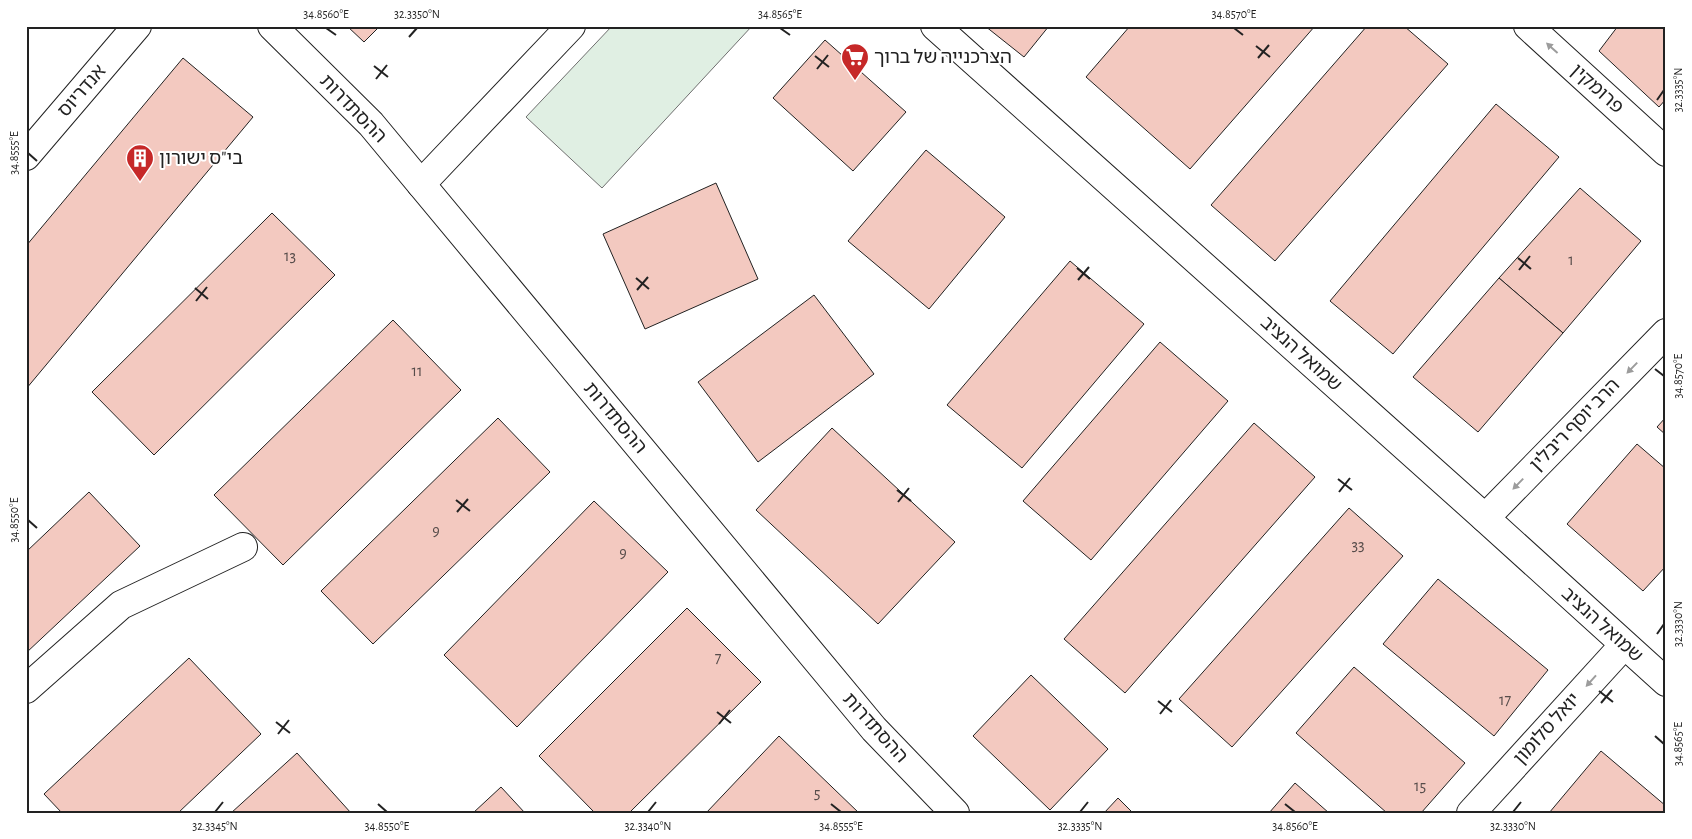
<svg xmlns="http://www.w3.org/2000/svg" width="1692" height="839" font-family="'Alegreya Sans','Noto Sans Hebrew',sans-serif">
<rect width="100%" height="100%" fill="#fff"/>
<polygon fill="#e0efe3" stroke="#6f6f6f" points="612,26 752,26 602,188 526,117"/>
<g fill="#f3c9c0" stroke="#222">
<polygon points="347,26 380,26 364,42"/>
<polygon points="985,26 1049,26 1024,57"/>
<polygon points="1130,26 1315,26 1190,169 1086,77"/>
<polygon points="1367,26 1404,26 1448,64 1275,261 1211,205"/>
<polygon points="1618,26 1666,26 1666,99 1659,107 1599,51"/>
<polygon points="825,40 906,112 853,171 773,98"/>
<polygon points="183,58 253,117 26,389 26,246"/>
<polygon points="1496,104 1559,157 1393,354 1330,301"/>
<polygon points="926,150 1005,217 929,309 848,241"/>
<polygon points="716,183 758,279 645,329 603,234"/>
<polygon points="1580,188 1641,241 1563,333 1499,278"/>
<polygon points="272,213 335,275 154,455 92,392"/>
<polygon points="1070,261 1144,324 1022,468 947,405"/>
<polygon points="1499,278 1563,333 1478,432 1413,377"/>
<polygon points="814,295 874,374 758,462 698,382"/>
<polygon points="393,320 461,390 283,565 214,495"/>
<polygon points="1160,342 1228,401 1091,560 1023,501"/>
<polygon points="1666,417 1666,435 1657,427"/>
<polygon points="498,418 550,472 373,644 321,591"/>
<polygon points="1254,423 1315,477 1125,693 1064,639"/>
<polygon points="832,428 955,542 878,624 756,510"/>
<polygon points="1637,444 1666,469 1666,566 1643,591 1567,524"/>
<polygon points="89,492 140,546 26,653 26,552"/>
<polygon points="594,501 668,572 517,727 444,655"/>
<polygon points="1349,508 1403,556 1232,747 1179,699"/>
<polygon points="1438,579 1548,670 1494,736 1383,644"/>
<polygon points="687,608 761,682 629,813 595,813 539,756"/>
<polygon points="189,658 261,734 178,813 62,813 44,794"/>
<polygon points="1354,667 1465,763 1421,813 1387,813 1296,733"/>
<polygon points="1031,675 1108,749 1050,810 973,736"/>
<polygon points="779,736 859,813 706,813"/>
<polygon points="1601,751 1666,806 1666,810 1663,813 1549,813"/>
<polygon points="297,753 351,813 231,813"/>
<polygon points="1295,783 1329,813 1269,813"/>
<polygon points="501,787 525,813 473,813"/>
<polygon points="1118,798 1133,813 1104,813"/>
</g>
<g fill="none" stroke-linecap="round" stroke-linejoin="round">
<g stroke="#222" stroke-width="30">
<g id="minor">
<polyline points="272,26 371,124 874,729 955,813"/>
<polyline points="935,26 1485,518 1666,682"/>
<polyline points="1528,26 1666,152"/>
<polyline points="26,156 137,26"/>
<polyline points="421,184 571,26"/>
<polyline points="1485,518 1666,333"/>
<polyline points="26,689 121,605 243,547"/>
<polyline points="1471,813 1624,645"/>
</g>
</g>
<use href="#minor" stroke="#fff" stroke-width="28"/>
</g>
<defs><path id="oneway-solid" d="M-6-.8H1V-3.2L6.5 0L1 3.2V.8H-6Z" transform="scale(1.25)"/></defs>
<g fill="#9c9c9c">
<use href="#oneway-solid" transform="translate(1552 48) rotate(-138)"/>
<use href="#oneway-solid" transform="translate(1632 368) rotate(134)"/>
<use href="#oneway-solid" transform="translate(1518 484) rotate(134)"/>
<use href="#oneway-solid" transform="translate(1591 681) rotate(132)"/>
</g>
<path fill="none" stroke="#222" stroke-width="2" d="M326,28L336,35M780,28L790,35M1234,28L1243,35M409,37L417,28M1256,46L1270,57M815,56L829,67M1258,58L1269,45M374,66L388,77M817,69L828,55M376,79L387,65M1657,100L1664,90M28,153L37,161M1518,258L1531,269M1077,268L1090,279M1519,270L1530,256M636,278L649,289M1078,280L1089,267M195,288L208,299M637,290L648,277M196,301L207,287M1655,369L1664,376M1338,479L1352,490M897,490L911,501M1339,492L1350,478M456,500L470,511M898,502L909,488M457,512L468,499M28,520L37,528M1657,634L1664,624M1599,691L1613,702M1158,701L1172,712M1601,703L1612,690M717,712L731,723M1160,714L1171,700M276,722L290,733M719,724L730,710M278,734L289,720M1655,736L1664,744M378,804L387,812M831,804L841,812M1285,804L1295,812M215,812L223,802M648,812L656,802M1080,812L1088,802M1513,812L1521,802"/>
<defs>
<g id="supermarket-pin" transform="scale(1.4375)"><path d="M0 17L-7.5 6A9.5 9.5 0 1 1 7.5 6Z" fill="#c62828" stroke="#fff"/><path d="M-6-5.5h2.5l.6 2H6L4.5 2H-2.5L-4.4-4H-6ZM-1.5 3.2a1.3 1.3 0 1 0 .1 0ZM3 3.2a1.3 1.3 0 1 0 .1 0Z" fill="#fff"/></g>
<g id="building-pin" transform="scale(1.4375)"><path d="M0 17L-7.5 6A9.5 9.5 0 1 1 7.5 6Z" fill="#c62828" stroke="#fff"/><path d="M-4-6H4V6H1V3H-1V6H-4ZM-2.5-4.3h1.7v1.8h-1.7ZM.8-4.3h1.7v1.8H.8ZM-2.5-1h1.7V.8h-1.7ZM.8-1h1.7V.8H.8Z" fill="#fff"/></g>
</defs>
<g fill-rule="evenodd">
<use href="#supermarket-pin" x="855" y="57"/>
<use href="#building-pin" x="140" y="158"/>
</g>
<g text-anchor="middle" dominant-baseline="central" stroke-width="4" stroke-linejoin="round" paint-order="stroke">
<g font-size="16" fill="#564c4a">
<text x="290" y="256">13</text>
<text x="1571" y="260">1</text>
<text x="417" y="371">11</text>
<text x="436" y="531">9</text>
<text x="1358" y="545">33</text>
<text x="623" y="553">9</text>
<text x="718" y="658">7</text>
<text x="1505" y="700">17</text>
<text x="1420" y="786">15</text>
<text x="817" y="793">5</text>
</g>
<g font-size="19" fill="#222" stroke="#fff" text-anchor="start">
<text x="874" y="57">הצרכנייה של ברוך</text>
<text x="159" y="158">בי"ס ישורון</text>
</g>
<g font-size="19" fill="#222" stroke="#fff">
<text transform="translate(1597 89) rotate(42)">פרומקין</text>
<text transform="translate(82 91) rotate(-49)">אנדריוס</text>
<text transform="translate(353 109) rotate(46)">ההסתדרות</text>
<text transform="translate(1301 354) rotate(42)">שמואל הנציב</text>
<text transform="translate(615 418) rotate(50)">ההסתדרות</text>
<text transform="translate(1575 425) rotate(-46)">הרב יוסף ריבלין</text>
<text transform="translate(1602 625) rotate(42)">שמואל הנציב</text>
<text transform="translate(875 728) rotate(48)">ההסתדרות</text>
<text transform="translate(1547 729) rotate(-48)">יואל סלומון</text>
</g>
</g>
<rect width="1692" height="839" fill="none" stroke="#ffffff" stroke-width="55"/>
<rect x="28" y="28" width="1636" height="784" fill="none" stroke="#222" stroke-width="2"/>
<g font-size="12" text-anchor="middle" fill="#222">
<text x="326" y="18">34.8560°E</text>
<text x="417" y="18">32.3350°N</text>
<text x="780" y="18">34.8565°E</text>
<text x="1234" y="18">34.8570°E</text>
<text transform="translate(1678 90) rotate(-90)" y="4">32.3335°N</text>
<text transform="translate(14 153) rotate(-90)" y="4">34.8555°E</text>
<text transform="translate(1678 376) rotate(-90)" y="4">34.8570°E</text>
<text transform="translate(14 520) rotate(-90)" y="4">34.8550°E</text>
<text transform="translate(1678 624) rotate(-90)" y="4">32.3330°N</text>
<text transform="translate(1678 744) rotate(-90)" y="4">34.8565°E</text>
<text x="215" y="830">32.3345°N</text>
<text x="387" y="830">34.8550°E</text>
<text x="648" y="830">32.3340°N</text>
<text x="841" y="830">34.8555°E</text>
<text x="1080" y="830">32.3335°N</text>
<text x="1295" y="830">34.8560°E</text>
<text x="1513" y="830">32.3330°N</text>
</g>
</svg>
